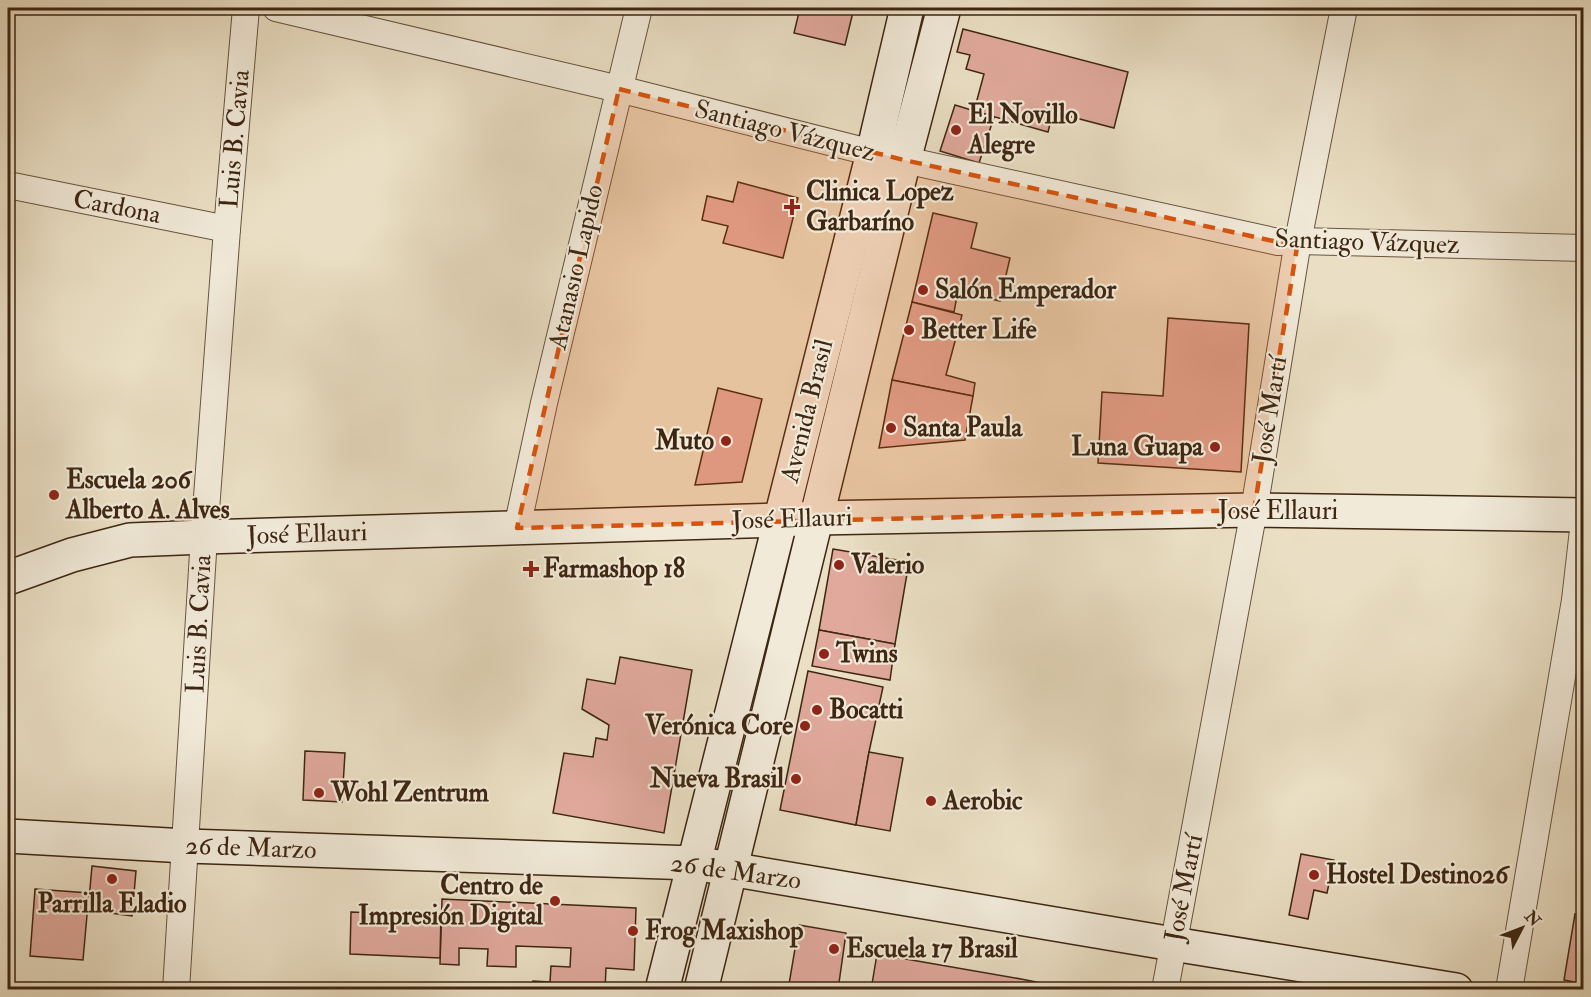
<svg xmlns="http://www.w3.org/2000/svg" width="1591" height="997" font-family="'IM FELL Double Pica',serif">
<rect width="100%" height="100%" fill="#eadfc4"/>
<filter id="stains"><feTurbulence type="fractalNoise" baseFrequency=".00333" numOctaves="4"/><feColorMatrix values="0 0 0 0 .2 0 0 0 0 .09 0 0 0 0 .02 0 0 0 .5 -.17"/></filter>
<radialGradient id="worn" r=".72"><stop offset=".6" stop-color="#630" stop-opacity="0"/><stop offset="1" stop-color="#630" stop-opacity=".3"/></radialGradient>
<g fill="#e0a99c" stroke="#3e2612" stroke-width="1.5">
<polygon points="800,8 854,8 845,45 794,33"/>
<polygon points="963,29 1128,72 1114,128 1053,112 1048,132 974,111 984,74 966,69 970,55 957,52"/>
<polygon points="955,105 994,117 979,163 940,151"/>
<polygon points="738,182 798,198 783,258 723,243 728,226 702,220 707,196 733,202"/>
<polygon points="933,213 977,223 971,248 1010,258 1000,301 958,291 954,312 912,302"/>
<polygon points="912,302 962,315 946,375 975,383 973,396 892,380"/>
<polygon points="1168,318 1249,324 1241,472 1098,463 1102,392 1163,396"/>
<polygon points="892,380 973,396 965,440 879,448"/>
<polygon points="718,388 762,399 742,482 695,485"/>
<polygon points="833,549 909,562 895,644 819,630"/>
<polygon points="819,630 895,644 890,680 812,666"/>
<polygon points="620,657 692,670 664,833 553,813 564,753 593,757 596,738 607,740 609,725 582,709 587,679 615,684"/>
<polygon points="808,671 883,687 869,752 856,825 780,810"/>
<polygon points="305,751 345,753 342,802 303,800"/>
<polygon points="869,752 903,758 890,831 856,825"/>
<polygon points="1301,854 1334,860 1327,893 1314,890 1308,919 1289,915"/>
<polygon points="92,866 136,871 132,916 88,910"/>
<polygon points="35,889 89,893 83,960 30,956"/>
<polygon points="442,899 636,908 634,970 606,968 605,990 533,990 533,981 550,982 551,966 570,967 571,948 516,946 516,967 487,966 488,949 459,948 459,965 440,964"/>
<polygon points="351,912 441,916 440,958 350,954"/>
<polygon points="1575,914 1584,916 1584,984 1564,980"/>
<polygon points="799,925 846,933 838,990 788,990"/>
<polygon points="877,954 1021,979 1077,990 997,990 978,986 977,990 871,990"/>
</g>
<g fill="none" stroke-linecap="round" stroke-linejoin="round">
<g stroke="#69543e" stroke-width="28">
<g id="street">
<polyline points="276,8 619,89 873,153 1278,242 1298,241 1584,248"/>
<polyline points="8,185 227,229"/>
<polyline points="517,528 544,403 639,8"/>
<polyline points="176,990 204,537 227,229 246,8"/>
<polyline points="1165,990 1254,510 1298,241 1344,8"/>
<polyline points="1509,990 1575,600 1584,521"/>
</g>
</g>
<g stroke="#3e2612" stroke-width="36">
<g id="secondary">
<polyline points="8,578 72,555 130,540 204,537 780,520 816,518 1254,510 1584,515"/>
<polyline points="8,836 186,846 694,863 1173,944 1456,990"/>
<polyline points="662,990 873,153 907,8"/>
<polyline points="701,990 904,160 944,8"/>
</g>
</g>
<use href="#street" stroke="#f1ead9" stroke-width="26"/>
<use href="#secondary" stroke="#f1ead9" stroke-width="33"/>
</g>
<path fill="#d7540d" fill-opacity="0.2" stroke="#d7540d" stroke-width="4.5" stroke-dasharray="12 8" stroke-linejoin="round" d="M619,89L904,160L1278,242L1298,241L1254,510L517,528Z"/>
<g fill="#8f2418" stroke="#f1ead9" stroke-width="2">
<circle cx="956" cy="130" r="6"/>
<path d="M789 198h6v6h6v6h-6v6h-6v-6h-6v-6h6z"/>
<circle cx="923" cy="290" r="6"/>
<circle cx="909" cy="330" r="6"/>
<circle cx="891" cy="428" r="6"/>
<circle cx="726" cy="441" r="6"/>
<circle cx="1215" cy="447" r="6"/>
<circle cx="54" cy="495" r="6"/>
<circle cx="839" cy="565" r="6"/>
<path d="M528 560h6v6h6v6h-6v6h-6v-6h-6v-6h6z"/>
<circle cx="824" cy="654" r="6"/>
<circle cx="817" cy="710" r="6"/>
<circle cx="805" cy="726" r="6"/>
<circle cx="796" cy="779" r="6"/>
<circle cx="319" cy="793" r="6"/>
<circle cx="931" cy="801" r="6"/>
<circle cx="1314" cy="875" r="6"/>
<circle cx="112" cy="879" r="6"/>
<circle cx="555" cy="901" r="6"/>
<circle cx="633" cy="931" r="6"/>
<circle cx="834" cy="949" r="6"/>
</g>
<g text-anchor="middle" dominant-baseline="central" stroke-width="4.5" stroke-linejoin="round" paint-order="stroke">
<g font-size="26" font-weight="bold" fill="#3e2612" stroke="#f1ead9" text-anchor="start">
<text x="968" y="115">El Novillo<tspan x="968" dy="30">Alegre</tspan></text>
<text x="806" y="192">Clinica Lopez<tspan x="806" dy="30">Garbaríno</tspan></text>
<text x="935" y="290">Salón Emperador</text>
<text x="921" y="330">Better Life</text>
<text x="903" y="428">Santa Paula</text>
<text x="714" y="441" text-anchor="end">Muto</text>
<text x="1203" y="447" text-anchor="end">Luna Guapa</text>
<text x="66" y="480">Escuela 206<tspan x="66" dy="30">Alberto A. Alves</tspan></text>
<text x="851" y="565">Valerio</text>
<text x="543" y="569">Farmashop 18</text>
<text x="836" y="654">Twins</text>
<text x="829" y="710">Bocatti</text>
<text x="793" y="726" text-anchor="end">Verónica Core</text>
<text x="784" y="779" text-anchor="end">Nueva Brasil</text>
<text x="331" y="793">Wohl Zentrum</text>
<text x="943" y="801">Aerobic</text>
<text x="1326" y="875">Hostel Destino26</text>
<text x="543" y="886" text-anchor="end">Centro de<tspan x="543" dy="30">Impresión Digital</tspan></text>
<text x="112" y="904" text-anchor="middle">Parrilla Eladio</text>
<text x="645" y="931">Frog Maxishop</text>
<text x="846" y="949">Escuela 17 Brasil</text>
</g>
<g font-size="26" fill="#3e2612" stroke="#f1ead9">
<text transform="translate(785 131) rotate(14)">Santiago Vázquez</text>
<text transform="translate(235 139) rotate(-85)">Luis B. Cavia</text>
<text transform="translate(117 207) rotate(11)">Cardona</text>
<text transform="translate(1367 242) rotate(2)">Santiago Vázquez</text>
<text transform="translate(576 267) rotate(-77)">Atanasio Lapido</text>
<text transform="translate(1270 410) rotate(-81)">José Martí</text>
<text transform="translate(807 411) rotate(-76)">Avenida Brasil</text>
<text x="1278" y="511">José Ellauri</text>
<text transform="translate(792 519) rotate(-2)">José Ellauri</text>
<text transform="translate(307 534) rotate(-2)">José Ellauri</text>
<text transform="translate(199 624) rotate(-87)">Luis B. Cavia</text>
<text transform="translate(251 848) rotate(2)">26 de Marzo</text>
<text transform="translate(736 872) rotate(8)">26 de Marzo</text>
<text transform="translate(1184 888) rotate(-79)">José Martí</text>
</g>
</g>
<rect width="1591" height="997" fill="none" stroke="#eadfc4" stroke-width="30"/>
<rect x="9" y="9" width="1573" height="979" fill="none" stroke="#3e2612" stroke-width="3"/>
<rect x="15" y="15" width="1561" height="967" fill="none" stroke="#3e2612" stroke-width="1.5"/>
<g transform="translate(1522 928) rotate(48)" stroke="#f1ead9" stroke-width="4.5" paint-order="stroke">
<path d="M0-4.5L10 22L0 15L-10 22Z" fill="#3e2612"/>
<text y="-9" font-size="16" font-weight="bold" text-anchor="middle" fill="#3e2612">N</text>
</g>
<rect width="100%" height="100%" filter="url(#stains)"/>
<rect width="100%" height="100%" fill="url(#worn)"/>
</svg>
